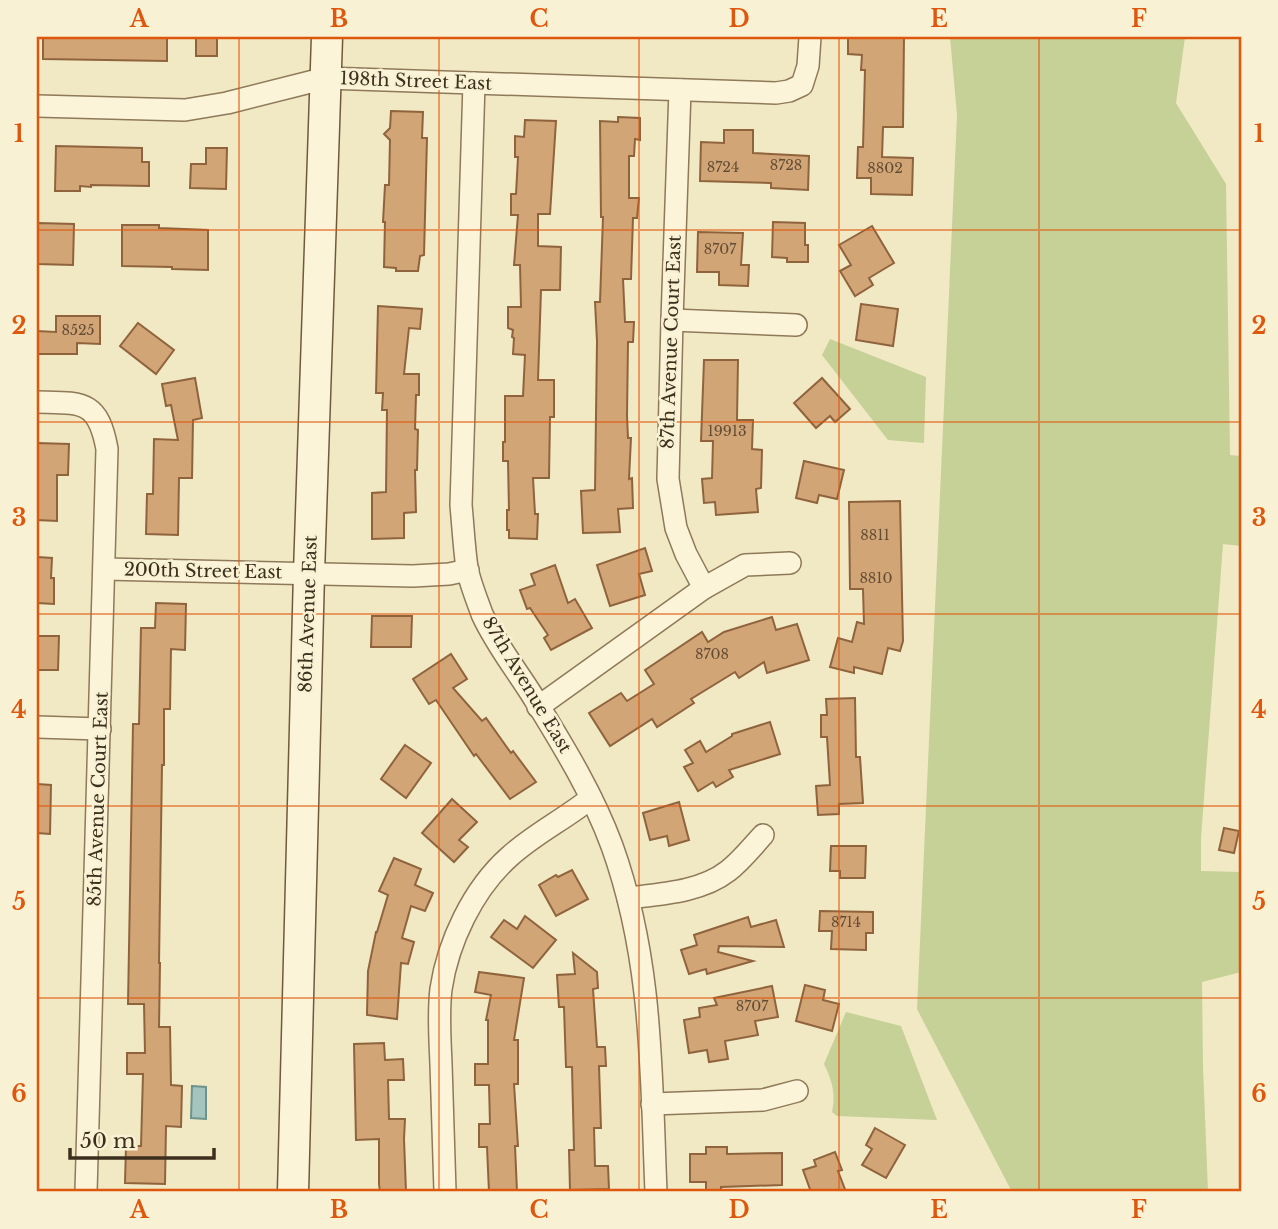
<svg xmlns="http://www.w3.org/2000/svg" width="1278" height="1229" font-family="'Libre Baskerville',serif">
<rect width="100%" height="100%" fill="#f1e8c4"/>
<g fill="#c5d197">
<polygon points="950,37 1185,37 1176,103 1226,184 1230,455 1241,456 1241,546 1223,544 1201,838 1201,871 1241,872 1241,972 1202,982 1203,1067 1208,1192 1012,1192 917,1009 957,115"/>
<polygon points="830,339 926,377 924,443 888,440 822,355"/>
<path d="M846,1012L901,1026L937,1120L837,1116L832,1112C836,1094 832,1080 824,1064Z"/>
</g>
<polygon fill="#a6c4be" stroke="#6c948d" stroke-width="2" points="192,1086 206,1087 206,1119 191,1118"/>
<g fill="#d2a577" stroke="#8f643d" stroke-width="2">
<polygon points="43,37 167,37 167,61 43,59"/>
<rect x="196" y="37" width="21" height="19"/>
<polygon points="848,37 904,37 903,127 883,127 882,157 913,158 912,195 871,194 871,178 857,178 858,147 863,147 865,70 861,70 862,55 848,54"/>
<polygon points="391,111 423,112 422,138 427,138 424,255 420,256 418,271 396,271 396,268 384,267 385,222 383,222 385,185 389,185 390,140 384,134 390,128"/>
<polygon points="618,117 640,118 640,140 635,139 634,156 629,156 629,198 639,198 637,218 633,218 631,279 623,279 625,322 634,322 633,342 628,342 627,416 628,438 631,438 629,479 632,478 633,508 618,509 620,532 583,533 581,491 595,490 597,341 595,302 600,302 603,217 601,217 600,121 618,122"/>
<polygon points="525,120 556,121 550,214 538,214 538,246 561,247 560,290 541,290 538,380 554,380 554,417 550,417 549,478 533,478 535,514 538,514 537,539 509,538 509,530 507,530 507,510 509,510 508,461 503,461 503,442 505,442 505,396 523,396 525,355 513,354 514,338 512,337 513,330 508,328 508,307 521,307 520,265 514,265 518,215 511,215 511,194 516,194 518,157 515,157 515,136 524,137"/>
<polygon points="724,130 753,130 753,153 809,156 808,190 771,188 771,183 700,181 701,142 724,143"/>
<polygon points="56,146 142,148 142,162 149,162 149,186 91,185 91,187 80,186 80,191 55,191"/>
<polygon points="206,148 227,148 226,189 190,188 191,164 206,164"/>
<polygon points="773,222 805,223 805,245 808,245 808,262 787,262 787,258 772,257"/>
<polygon points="38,223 74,224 73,265 37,264"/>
<polygon points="122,225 159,225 159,228 208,230 208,270 172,269 172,267 122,266"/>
<polygon points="872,226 894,263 869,278 873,285 855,296 840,271 851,265 839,245"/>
<polygon points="698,232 743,233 741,265 749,265 748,286 719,285 719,272 697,272"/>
<polygon points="861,304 898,309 893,346 856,340"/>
<polygon points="378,306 422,309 420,329 409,328 404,374 419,374 419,395 416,395 415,429 418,430 417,470 415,470 416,512 404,513 404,538 372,539 372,493 386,492 387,410 382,410 383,393 376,393"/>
<polygon points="56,316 100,316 100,344 77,343 77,354 37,354 37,331 56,332"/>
<polygon points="138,323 174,350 156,374 120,346"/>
<polygon points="704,360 738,360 737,420 753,420 752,449 762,450 761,488 756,489 758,512 716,515 715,502 704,503 702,479 712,478 713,441 701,441"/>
<polygon points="195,378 202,418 193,420 192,478 179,478 178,535 146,534 147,494 153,494 154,439 178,440 171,405 166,406 162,384"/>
<polygon points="822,378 850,409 835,422 830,416 816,428 794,403"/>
<polygon points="37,443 69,444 68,475 57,475 57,521 37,520"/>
<polygon points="804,461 844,470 837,499 819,495 817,503 796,498"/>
<polygon points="900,501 903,641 900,651 888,648 882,674 854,667 854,673 830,667 838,638 852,642 857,622 864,624 863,589 850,589 849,502"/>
<polygon points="645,548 652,571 639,574 645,595 610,606 597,565"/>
<polygon points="37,557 52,558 51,578 54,578 54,604 37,603"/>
<polygon points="555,565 568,603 575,599 592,628 551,650 544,638 548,635 530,608 527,609 520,590 535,585 531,574"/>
<polygon points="156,603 186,604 185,650 171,649 170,709 164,709 164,765 162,765 159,963 160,963 159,1027 170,1027 171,1085 182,1086 181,1127 166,1126 165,1184 125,1183 126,1146 141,1146 143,1074 127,1074 127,1053 145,1053 144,1004 128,1004 133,724 139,724 141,628 155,628"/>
<polygon points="372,616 412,616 411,647 371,647"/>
<polygon points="772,617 776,630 797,624 809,660 767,673 764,662 739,678 735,672 691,699 694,703 657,727 652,719 610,746 589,713 621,693 627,701 654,684 645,670 702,632 708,642 724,632"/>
<polygon points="37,636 59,636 58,670 37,670"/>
<polygon points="451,654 467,679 453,688 482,721 486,718 511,753 513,751 536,782 510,799 476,754 474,756 436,700 429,704 413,679"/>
<polygon points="855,698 856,757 860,757 863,803 839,804 839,814 818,815 816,786 830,785 827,737 821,737 821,715 827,715 826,699"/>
<polygon points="770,722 780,754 729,770 733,777 716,787 713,782 698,791 684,767 693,763 685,750 700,741 706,752 732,736 732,734"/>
<polygon points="405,745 431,763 406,798 381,779"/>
<polygon points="37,784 51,785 50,834 37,833"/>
<polygon points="452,799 477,822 459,840 468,847 454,862 422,833"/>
<polygon points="679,802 689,840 669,846 667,836 650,840 643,813"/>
<polygon points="1224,828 1239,831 1234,853 1219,850"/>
<polygon points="831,846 866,846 865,878 840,878 840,871 830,871"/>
<polygon points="394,858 421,869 415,885 433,893 425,911 411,906 402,938 414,942 408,964 401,963 397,1019 367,1015 368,971 376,932 377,932 388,895 379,891"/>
<polygon points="572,870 588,899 556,916 539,885 556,875 558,877"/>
<polygon points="820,911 873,912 873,933 866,933 866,950 831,949 832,931 819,931"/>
<polygon points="525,916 556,940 533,968 491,937 504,920 517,929"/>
<polygon points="748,917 751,927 776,920 784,947 719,946 718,952 753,961 707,974 706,969 689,974 681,950 697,945 694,935"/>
<polygon points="573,953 597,972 598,988 593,989 597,1047 605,1047 606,1066 599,1066 601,1128 594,1128 595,1166 608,1166 609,1189 570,1190 569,1150 574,1150 572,1067 566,1067 564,1007 559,1007 557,975 575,974"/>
<polygon points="479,972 524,978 514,1040 518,1040 518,1084 514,1084 518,1146 515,1146 517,1192 489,1192 487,1147 479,1147 479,1124 490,1124 489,1085 475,1085 475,1064 488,1064 488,1020 486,1020 491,995 475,992"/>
<polygon points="805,985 825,990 823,1000 839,1004 832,1031 796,1021"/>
<polygon points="772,986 778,1017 755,1021 758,1035 725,1041 728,1059 709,1062 707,1050 689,1053 684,1020 700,1017 699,1008 717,1005 714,998"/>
<polygon points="384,1043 385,1060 403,1059 404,1080 388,1080 389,1119 405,1119 404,1139 406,1192 380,1192 379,1184 379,1139 356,1140 354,1044"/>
<polygon points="875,1128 905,1145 886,1178 862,1165 872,1149 866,1145"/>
<polygon points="706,1147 727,1147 727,1154 782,1153 782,1185 721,1187 721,1192 706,1192 706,1182 690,1182 690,1154 706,1154"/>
<polygon points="835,1152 842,1170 838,1171 846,1192 811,1192 803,1170 816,1166 814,1160"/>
</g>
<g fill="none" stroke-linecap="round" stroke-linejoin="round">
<g stroke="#8e7959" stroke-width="24">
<g id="street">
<path d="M474,83L461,505C463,526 464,547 467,568C470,583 477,600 482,614C495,643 515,668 532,695C562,744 592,792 612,846C653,960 651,1073 656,1192"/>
<polyline points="680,90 672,320 668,479 676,528 686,554 704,588"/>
<polyline points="37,106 185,110 227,103 326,78 776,93 789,91 802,85 808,66 810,37"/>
<polyline points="672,320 796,325"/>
<path d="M37,402C81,403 98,399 107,449L86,1192"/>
<polyline points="105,569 413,576 449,574 468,570"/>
<polyline points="538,707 704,588 745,565 790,563"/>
<polyline points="37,727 100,729"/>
<path d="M628,898C661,894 701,892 728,871C741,861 752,847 763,835"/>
<polyline points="652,1104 763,1100 797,1091"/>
<path d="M445,1192C444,1149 442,1106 441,1064C440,1039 438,1013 441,989C448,942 473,889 509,857C534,834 565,819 591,798"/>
</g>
</g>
<g stroke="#705a3c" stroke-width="33">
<polyline id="secondary" points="293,1192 309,573 327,37"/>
</g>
<use href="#street" stroke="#fbf4d8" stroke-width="21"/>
<use href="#secondary" stroke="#fbf4d8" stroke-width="30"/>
</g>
<path fill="none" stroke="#df570d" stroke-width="2" stroke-opacity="0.55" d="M239,37V1192M439,37V1192M639,37V1192M839,37V1192M1039,37V1192M37,230H1241M37,422H1241M37,614H1241M37,806H1241M37,998H1241"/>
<g text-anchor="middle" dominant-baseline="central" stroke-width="5" stroke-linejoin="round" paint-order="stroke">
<g font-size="14" fill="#624c34">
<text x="786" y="165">8728</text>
<text x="723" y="167">8724</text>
<text x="885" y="168">8802</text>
<text x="720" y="249">8707</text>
<text x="78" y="330">8525</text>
<text x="727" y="431">19913</text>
<text x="875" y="535">8811</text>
<text x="876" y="578">8810</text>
<text x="712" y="654">8708</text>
<text x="846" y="922">8714</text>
<text x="752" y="1006">8707</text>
</g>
<g font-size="18" fill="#3d2f1e" stroke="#f8f1d4">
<text transform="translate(416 81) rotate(2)">198th Street East</text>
<text transform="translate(671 342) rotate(-88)">87th Avenue Court East</text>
<text transform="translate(203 571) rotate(1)">200th Street East</text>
<text transform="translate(308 614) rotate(-88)">86th Avenue East</text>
<text transform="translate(527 685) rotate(59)">87th Avenue East</text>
<text transform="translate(98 799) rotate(-88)">85th Avenue Court East</text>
</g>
</g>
<rect width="1278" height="1229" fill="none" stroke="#f8f1d4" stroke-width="77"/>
<path d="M70 1148v10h144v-10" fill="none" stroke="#3d2f1e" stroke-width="3.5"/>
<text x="80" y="1148" font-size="21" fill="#3d2f1e" stroke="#f8f1d4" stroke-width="5" paint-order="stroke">50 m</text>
<rect x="38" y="38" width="1202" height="1152" fill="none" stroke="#df570d" stroke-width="2.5"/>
<g font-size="23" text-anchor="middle" font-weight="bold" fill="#df570d">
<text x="139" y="27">A</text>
<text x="339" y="27">B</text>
<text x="539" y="27">C</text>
<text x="739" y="27">D</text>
<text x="939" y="27">E</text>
<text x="1139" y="27">F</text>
<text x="19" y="142">1</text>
<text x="1259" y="142">1</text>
<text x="19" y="334">2</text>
<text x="1259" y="334">2</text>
<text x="19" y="526">3</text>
<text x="1259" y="526">3</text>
<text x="19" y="718">4</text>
<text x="1259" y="718">4</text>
<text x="19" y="910">5</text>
<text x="1259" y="910">5</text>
<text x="19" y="1102">6</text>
<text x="1259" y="1102">6</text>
<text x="139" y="1218">A</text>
<text x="339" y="1218">B</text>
<text x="539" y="1218">C</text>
<text x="739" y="1218">D</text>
<text x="939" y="1218">E</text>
<text x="1139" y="1218">F</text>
</g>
</svg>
